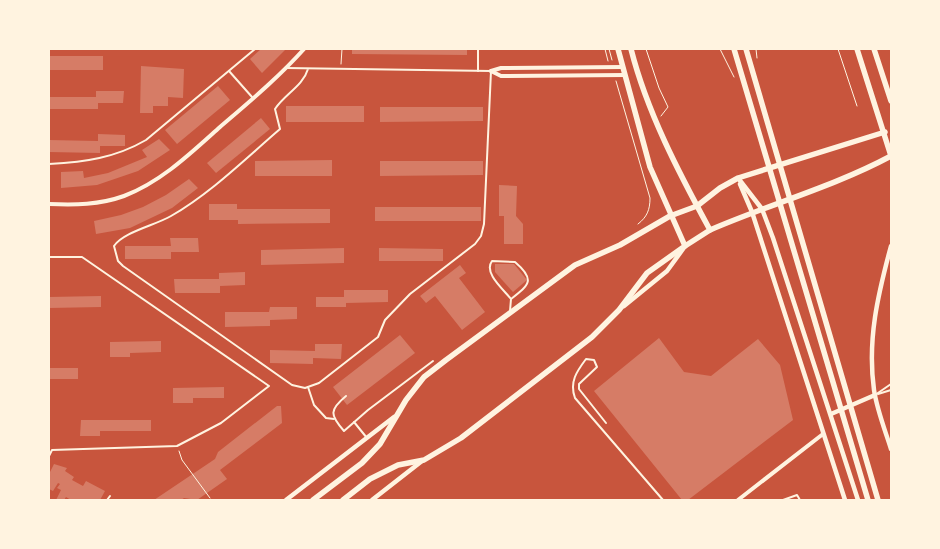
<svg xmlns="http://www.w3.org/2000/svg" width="940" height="549" font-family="'Space Grotesk',sans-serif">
<rect width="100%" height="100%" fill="#c8553d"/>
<g fill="#d67c66">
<polygon points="261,49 286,49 262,73 250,59"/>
<polygon points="352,49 467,49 467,55 352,54"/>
<rect x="49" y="56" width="54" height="14"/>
<polygon points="141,66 184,69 183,98 168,97 168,106 153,106 153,113 140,113"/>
<polygon points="218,86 230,100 177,144 165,130"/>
<polygon points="96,91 124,91 123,103 98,103 98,109 49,109 49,97 96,97"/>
<rect x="286" y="106" width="78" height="16"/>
<polygon points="380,107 483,107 483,121 380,122"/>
<polygon points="261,118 270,129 216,173 207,163"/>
<polygon points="98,134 125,135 125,146 100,146 100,153 49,152 49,140 98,141"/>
<polygon points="159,139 170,150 138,171 97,185 61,188 61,172 83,171 84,178 108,173 147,157 142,150"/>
<polygon points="332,160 332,176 255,176 255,161"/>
<polygon points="380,161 483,161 483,175 380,176"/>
<polygon points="189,179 198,188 172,208 130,228 96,234 94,221 121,215 143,207 166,195"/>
<polygon points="499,185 517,186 516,216 523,224 523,244 504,244 504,216 499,216"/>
<polygon points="209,204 237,204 237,209 330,209 330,223 238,224 238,220 209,220"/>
<rect x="375" y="207" width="106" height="14"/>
<polygon points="170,238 198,238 199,252 171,252 171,259 125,259 125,246 171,246"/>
<polygon points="344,248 344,263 261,265 261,250"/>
<polygon points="379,248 443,249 443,261 379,261"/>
<polygon points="495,264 514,264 527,280 513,292 495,272"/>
<polygon points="460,265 466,273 459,278 485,312 462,330 435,296 426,303 420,296"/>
<polygon points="245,272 245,285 220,286 220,293 175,293 174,279 219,279 219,273"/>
<polygon points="344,290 388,290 388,302 346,303 346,307 316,307 316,297 344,297"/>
<polygon points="101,296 101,307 49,308 49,297"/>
<polygon points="270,307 297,307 297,319 270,320 270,326 225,327 225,312 269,312"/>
<polygon points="400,335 415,353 347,405 333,387"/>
<polygon points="659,338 684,372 711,376 758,339 780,365 793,420 688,500 682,500 594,391"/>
<polygon points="161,341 161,352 130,353 130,357 110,357 110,342"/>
<polygon points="315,344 342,344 341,359 313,358 313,364 270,363 270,350 315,351"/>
<rect x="49" y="368" width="29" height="11"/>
<polygon points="224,387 224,398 193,398 193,403 173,403 173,388"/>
<polygon points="277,406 281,406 282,423 220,470 227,479 197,500 184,498 181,500 154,500 215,459 218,452"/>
<polygon points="81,420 151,420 151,431 100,431 100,436 80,436"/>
<polygon points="54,464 67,468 65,471 74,477 72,480 83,486 86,481 105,491 100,500 71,500 66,497 64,500 56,500 61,490 57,488 60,484 58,483 53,491 49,489 49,474"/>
</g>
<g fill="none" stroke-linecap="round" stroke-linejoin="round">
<g stroke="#fff3e0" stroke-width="1">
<polyline points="605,49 608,61"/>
<polyline points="609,49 612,60"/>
<polyline points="646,49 659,88 668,107 661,116"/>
<polyline points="720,49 734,77"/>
<polyline points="756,49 757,58"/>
<polyline points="838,49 857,106"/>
<polyline points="341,64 342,49"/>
<path d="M616,81L650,198C650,210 647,217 638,224"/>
<polyline points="179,451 182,460 210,498"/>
</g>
<g stroke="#fff3e0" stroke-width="2">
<path d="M286,68L491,71L484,224L481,236L475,244L410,294L385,320L378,337L319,383L305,388L292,385L123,266L118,261L114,246C123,232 156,225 171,216C211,193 245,159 280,129L275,109C285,94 303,86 308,69"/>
<polyline points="229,71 252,97"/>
<polyline points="478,71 478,49"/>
<path d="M49,164C85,162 115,158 146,140L255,49"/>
<polyline points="49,257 82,257 269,386 221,423 177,446 52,450 49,456"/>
<path d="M510,311L511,299C504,290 483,273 492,261L515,262C536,280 529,285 511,299"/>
<polyline points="308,387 314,405 326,418 334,419"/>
<polyline points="878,394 891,390"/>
<polyline points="875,395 891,384"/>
<path d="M346,396C329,410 330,415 344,431L368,410L433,361"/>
<polyline points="354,422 367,438"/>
<path d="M606,423L579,389V384L597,367L594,360L586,359C577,371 569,382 575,398L663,500"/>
<polyline points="107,500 110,496"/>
<polyline points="783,500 797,495 800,500"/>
</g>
<g stroke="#fff3e0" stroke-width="4">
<polyline points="491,71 501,76 625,75"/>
<polyline points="491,71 501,68 623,67"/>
<path d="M49,204C75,205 99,205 124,196C161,182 191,153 220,127C249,102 278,78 304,49"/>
<polyline points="738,500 823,434"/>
</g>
<g stroke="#fff3e0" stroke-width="4.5">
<polyline points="738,178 762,209 773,238 858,500"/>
<polyline points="740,184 752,212 845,500"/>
<path d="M891,246C878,294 867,340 874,390C877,410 885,430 891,449"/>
<polyline points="624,306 667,271 683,249"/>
<polyline points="831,414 875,395"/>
<polyline points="286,500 394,417"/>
<polyline points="372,500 422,461"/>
</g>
<g stroke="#fff3e0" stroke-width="5.5">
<polyline points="874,49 891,101"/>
<path d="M710,230C770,204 833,187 891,156"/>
<polyline points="313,500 362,463 380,444 406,400 424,377 446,360 575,265 620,245 670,216 697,206 720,188 738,178 885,132"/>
<polyline points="343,500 370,479 398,465 424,460 461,438 592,337 619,310 647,273 685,246 650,167 618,49"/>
</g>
<g stroke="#fff3e0" stroke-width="5.5">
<path d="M631,49C647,112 679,173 710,230L685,246"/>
<polyline points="734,49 868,500"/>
<polyline points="746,49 878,500"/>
<polyline points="857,49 891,156"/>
</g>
</g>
<rect width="940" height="549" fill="none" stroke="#fff3e0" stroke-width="100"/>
</svg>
